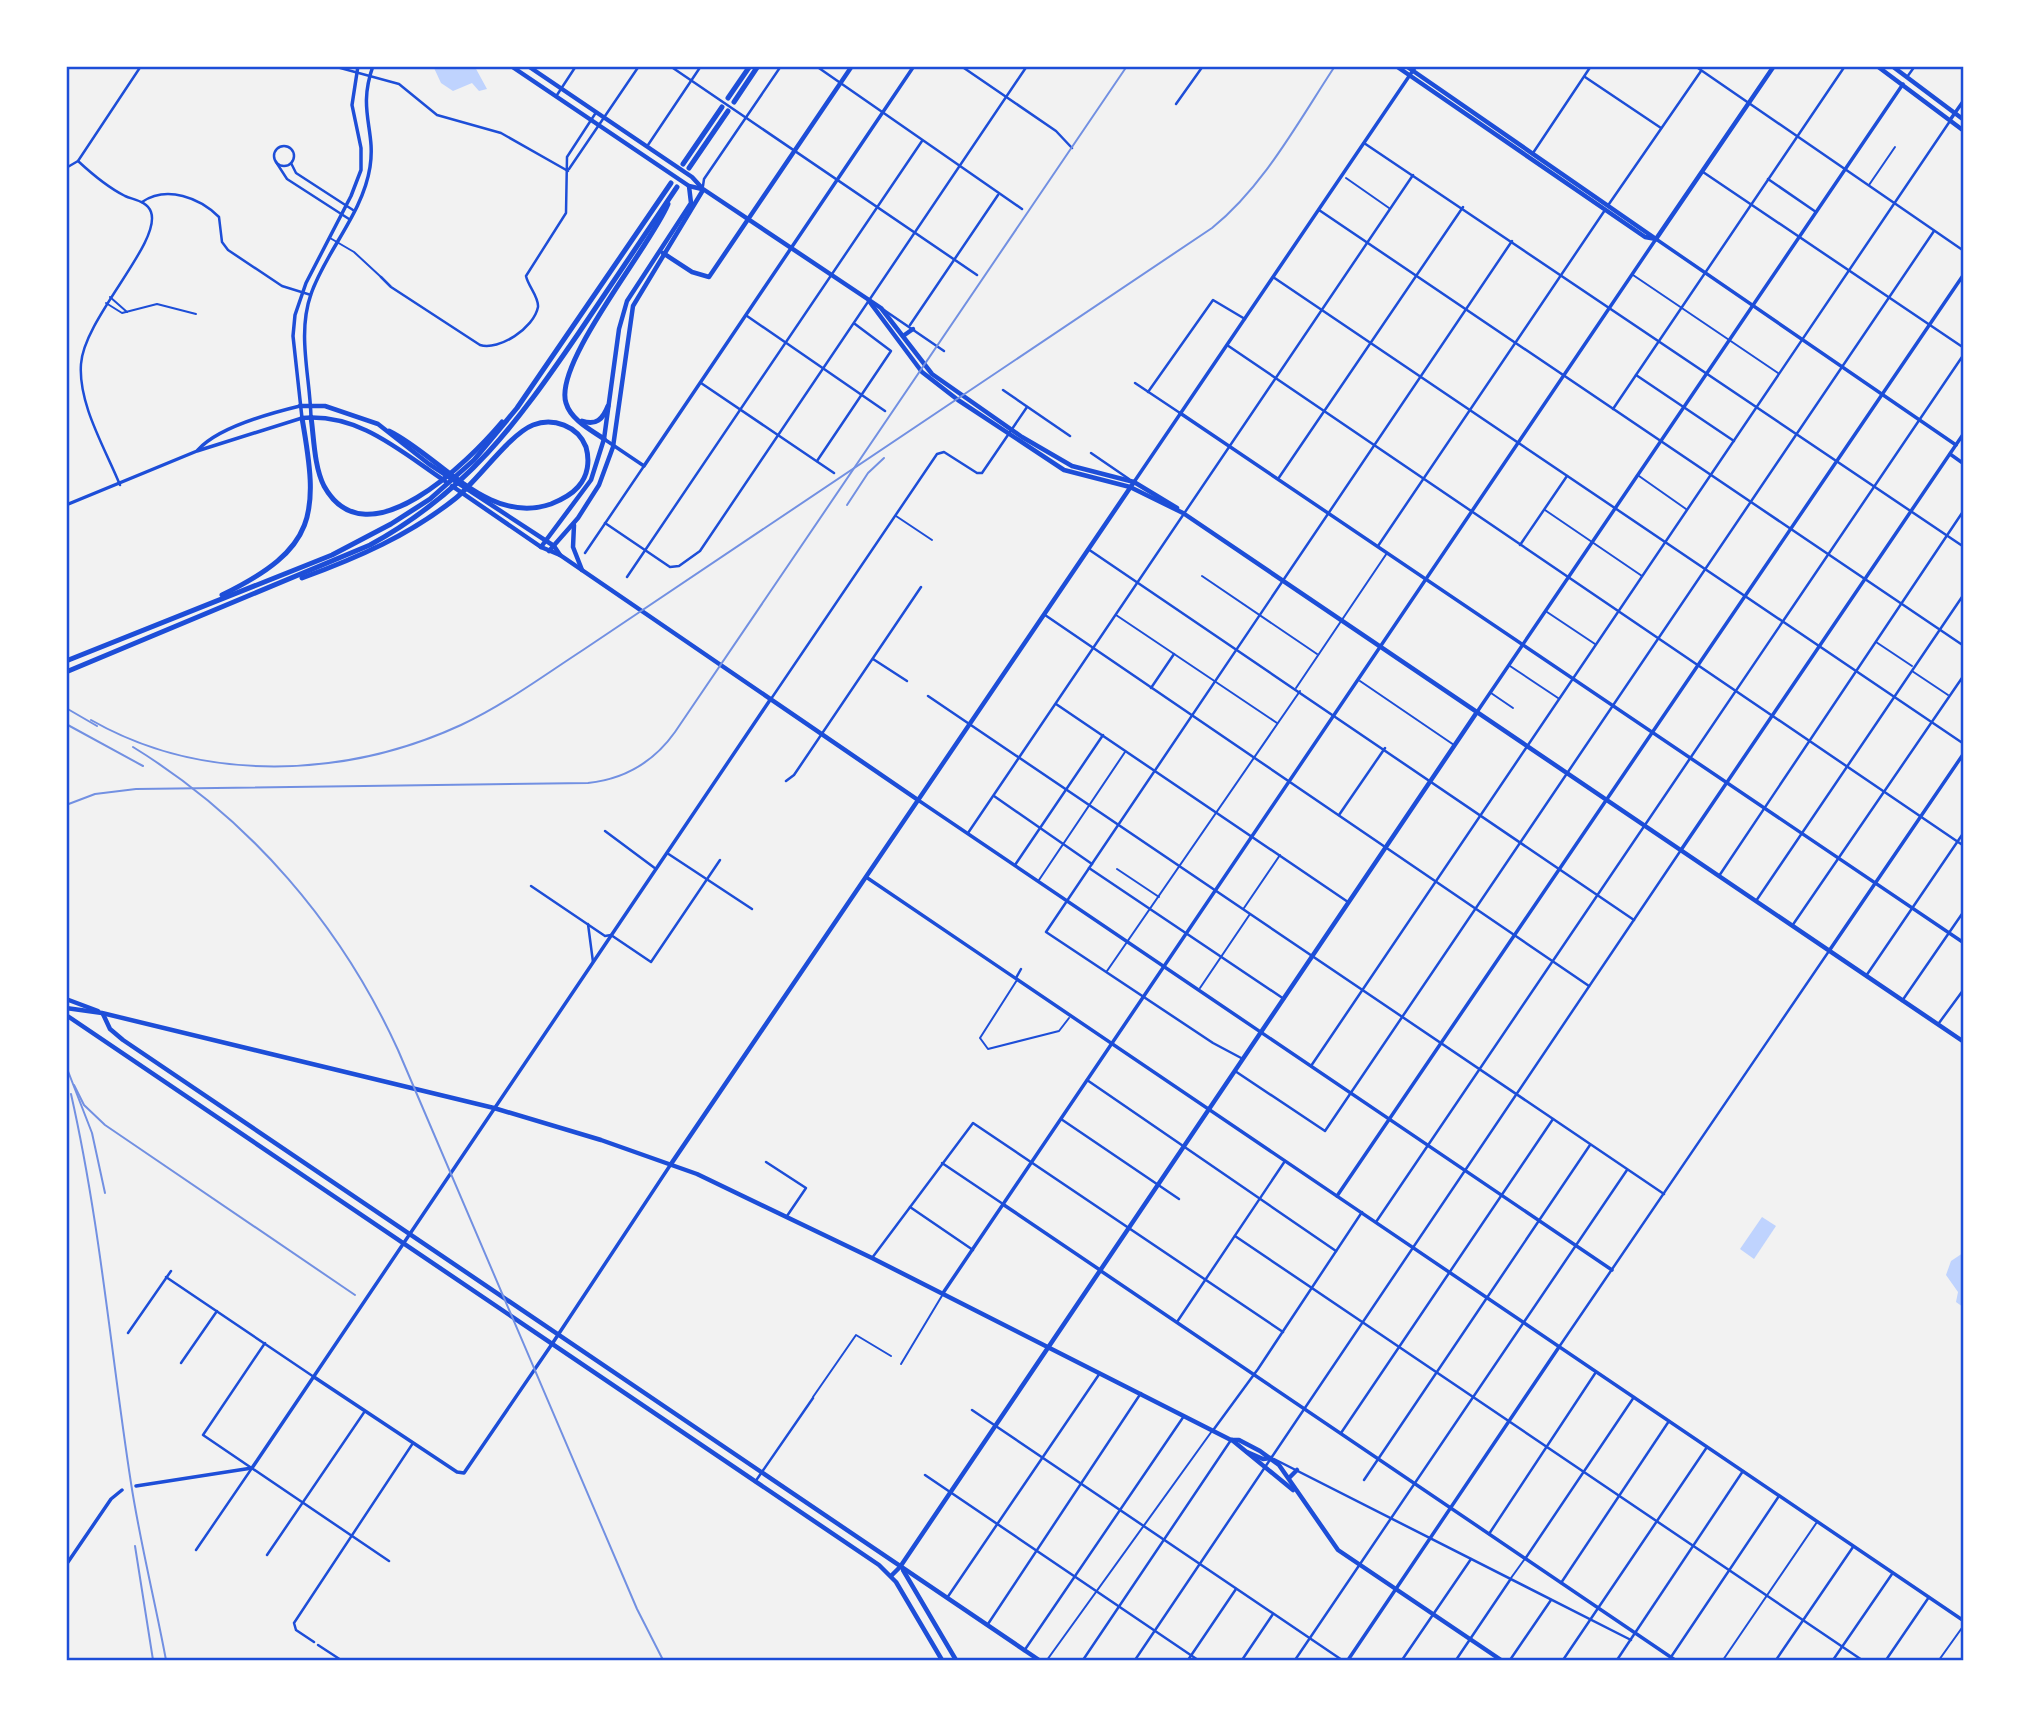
<svg xmlns="http://www.w3.org/2000/svg" width="2030" height="1727" font-family="'Times New Roman',serif">
<rect width="100%" height="100%" fill="#f2f2f2"/>
<g fill="#bfd3fe">
<polygon points="404,67 475,67 487,89 479,91 472,83 453,91 441,83 434,68"/>
<polygon points="1762,1217 1776,1226 1754,1259 1740,1249"/>
<polygon points="1963,1253 1963,1307 1956,1302 1958,1292 1946,1275 1951,1261"/>
</g>
<g fill="none" stroke-linecap="round" stroke-linejoin="round">
<g stroke="#1d4ed8" stroke-width="2">
<polyline points="1346,178 1389,208"/>
<polyline points="1869,185 1895,147"/>
<polyline points="330,238 354,252 381,277"/>
<polyline points="1633,275 1778,373"/>
<polyline points="110,297 127,312"/>
<polyline points="106,303 122,313 157,304 196,314"/>
<polyline points="1639,476 1686,509"/>
<polyline points="1545,510 1642,576"/>
<polyline points="896,516 932,540"/>
<polyline points="1202,576 1317,654"/>
<polyline points="1547,612 1595,644"/>
<polyline points="1116,615 1277,723"/>
<polyline points="1876,642 1912,666"/>
<polyline points="1510,666 1558,698"/>
<polyline points="1912,671 1948,695"/>
<polyline points="1360,681 1454,745"/>
<polyline points="1296,688 1387,553"/>
<polyline points="1491,693 1513,708"/>
<polyline points="1117,869 1159,897"/>
<polyline points="1039,880 1125,752"/>
<polyline points="1244,908 1280,855"/>
<polyline points="1107,971 1300,691"/>
<polyline points="1017,980 980,1038 988,1049 1059,1031 1069,1018"/>
<polyline points="1200,988 1250,914"/>
<polyline points="901,1364 943,1294"/>
<polyline points="813,1397 856,1335 891,1356"/>
<polyline points="1047,1660 1212,1431"/>
<polyline points="1723,1660 1817,1522"/>
<polyline points="1939,1660 1964,1625"/>
</g>
<polyline stroke="#1d4ed8" stroke-width="2" points="1511,1578 1524,1560"/>
<g stroke="#1d4ed8" stroke-width="2.5">
<polyline points="333,66 399,84 437,115 501,133 568,171"/>
<polyline points="670,66 977,275"/>
<polyline points="816,66 1022,209"/>
<polyline points="961,66 1056,131 1072,148"/>
<polyline points="1695,66 1964,251"/>
<polyline points="1585,77 1661,128"/>
<polyline points="1907,77 1915,66"/>
<polyline points="557,95 576,66"/>
<polyline points="1176,104 1203,66"/>
<polyline points="1364,143 1964,547"/>
<polyline points="648,145 701,66"/>
<circle cx="284" cy="156" r="10"/>
<polyline points="1533,153 1591,66"/>
<path d="M78,161C92,174 107,187 125,196C134,200 147,201 151,212C162,242 84,318 81,364C78,404 105,448 120,485"/>
<polyline points="276,162 287,179 349,219"/>
<polyline points="291,163 296,173 353,210"/>
<polyline points="66,168 78,161 141,66"/>
<polyline points="569,169 639,66"/>
<polyline points="1703,172 1964,348"/>
<polyline points="1768,179 1816,212"/>
<polyline points="703,186 704,179 781,66"/>
<path d="M142,202C167,185 200,198 219,217L222,242L228,250L282,286L311,295"/>
<polyline points="1609,204 1701,71"/>
<polyline points="1319,210 1964,646"/>
<path d="M381,277L391,287L480,345C499,351 534,328 538,307C539,297 528,286 526,276L566,213L567,157L595,114"/>
<polyline points="1273,277 1964,744"/>
<polyline points="884,310 944,351"/>
<polyline points="747,316 885,411"/>
<polyline points="910,325 998,195"/>
<polyline points="1227,345 1964,846"/>
<polyline points="1636,375 1734,441"/>
<polyline points="701,383 834,473"/>
<polyline points="1135,383 1180,413"/>
<polyline points="1003,390 1070,436"/>
<polyline points="1148,392 1213,300 1245,319"/>
<polyline points="1613,409 1845,66"/>
<polyline points="1091,453 1129,479"/>
<polyline points="817,461 891,351 855,324"/>
<polyline points="1278,479 1463,207"/>
<polyline points="605,523 670,567 679,566 700,551 1027,66"/>
<polyline points="1520,545 1567,476"/>
<polyline points="1378,546 1605,210"/>
<polyline points="1088,549 1634,920"/>
<polyline points="585,553 644,466"/>
<polyline points="627,577 922,141"/>
<polyline points="1045,615 1589,986"/>
<polyline points="873,659 907,681"/>
<polyline points="1151,688 1174,654"/>
<polyline points="928,696 1664,1194"/>
<polyline points="771,699 937,454 944,452 977,473 982,473 1027,407"/>
<polyline points="1056,704 1348,902"/>
<polyline points="786,781 794,775 921,587"/>
<polyline points="994,796 1092,864"/>
<polyline points="1339,815 1385,748"/>
<polyline points="605,831 656,869"/>
<polyline points="968,833 1413,175"/>
<polyline points="667,853 752,909"/>
<polyline points="1015,865 1103,735"/>
<polyline points="1089,868 1284,999"/>
<polyline points="1719,876 1964,510"/>
<polyline points="531,886 605,936 611,935 651,962 720,860"/>
<polyline points="1756,901 1964,594"/>
<polyline points="588,924 593,962"/>
<polyline points="1792,926 1964,675"/>
<polyline points="1866,976 1964,832"/>
<polyline points="1016,978 1021,969"/>
<polyline points="1902,1001 1964,911"/>
<polyline points="1939,1023 1964,989"/>
<polyline points="1243,1059 1213,1043 1046,932 1512,241"/>
<polyline points="1311,1066 1950,121"/>
<polyline points="1235,1071 1325,1131 1934,231"/>
<polyline points="1087,1080 1336,1251"/>
<polyline points="1061,1119 1179,1199"/>
<polyline points="766,1162 806,1188 787,1216"/>
<polyline points="942,1163 1003,1204"/>
<polyline points="910,1207 973,1250"/>
<polyline points="1376,1222 1964,354"/>
<polyline points="1235,1236 1862,1660"/>
<polyline points="872,1258 973,1123 1283,1332"/>
<polyline points="166,1277 314,1377"/>
<polyline points="1177,1322 1285,1161"/>
<polyline points="128,1333 171,1271"/>
<polyline points="265,1343 203,1435 389,1561"/>
<polyline points="1559,1347 1829,951"/>
<polyline points="181,1363 217,1311"/>
<polyline points="972,1410 1342,1660"/>
<polyline points="1214,1429 1258,1369 1362,1212"/>
<polyline points="1341,1433 1553,1119"/>
<polyline points="1274,1459 1631,1640"/>
<polyline points="925,1475 1198,1660"/>
<polyline points="1364,1480 1590,1145"/>
<polyline points="755,1482 813,1398"/>
<polyline points="1489,1534 1596,1372"/>
<polyline points="196,1550 252,1468"/>
<polyline points="267,1555 365,1411"/>
<polyline points="1525,1559 1634,1397"/>
<polyline points="1561,1583 1669,1421"/>
<polyline points="947,1598 1100,1373"/>
<polyline points="988,1624 1141,1393"/>
<polyline points="314,1642 296,1630 294,1623 413,1443"/>
<polyline points="318,1645 341,1660"/>
<polyline points="1024,1651 1184,1416"/>
<polyline points="1083,1660 1231,1440"/>
<polyline points="1135,1660 1681,850"/>
<polyline points="1188,1660 1236,1589"/>
<polyline points="1242,1660 1273,1614"/>
<polyline points="1295,1660 1627,1170"/>
<polyline points="1402,1660 1471,1559"/>
<polyline points="1456,1660 1510,1580"/>
<polyline points="1510,1660 1551,1600"/>
<polyline points="1563,1660 1707,1447"/>
<polyline points="1617,1660 1743,1471"/>
<polyline points="1669,1660 1779,1496"/>
<polyline points="1776,1660 1853,1547"/>
<polyline points="1833,1660 1892,1574"/>
<polyline points="1886,1660 1929,1597"/>
</g>
<g stroke="#1d4ed8" stroke-width="3.5">
<polyline points="1180,413 1964,943"/>
<path d="M311,417C310,376 297,334 311,294C326,251 363,213 370,167C376,129 357,111 373,66"/>
<polyline points="302,418 293,336 295,315 306,283 351,196 361,170 361,148 352,105 358,66"/>
<polyline points="604,439 644,466 914,66"/>
<polyline points="1950,454 1964,464"/>
<polyline points="1134,482 1416,66"/>
<polyline points="1477,712 1903,84"/>
<polyline points="918,800 1612,1270"/>
<polyline points="1681,850 1964,433"/>
<polyline points="1829,951 1964,753"/>
<polyline points="1337,1196 1964,274"/>
<polyline points="1004,1205 1100,1270"/>
<polyline points="943,1293 1656,239 1956,445"/>
<polyline points="314,1377 457,1472 464,1473 552,1344"/>
<polyline points="136,1486 252,1468 770,700"/>
<polyline points="66,1565 111,1499 122,1490"/>
<polyline points="1348,1660 1559,1347"/>
</g>
<g stroke="#1d4ed8" stroke-width="3.5">
<polyline points="1950,120 1964,100"/>
<path d="M198,450C218,427 271,413 300,406"/>
<polyline points="66,505 197,451 302,418"/>
<polyline points="866,877 1964,1621"/>
<polyline points="1101,1271 1675,1660"/>
<polyline points="552,1344 671,1164"/>
</g>
<g stroke="#1d4ed8" stroke-width="4.5">
<polyline points="511,66 689,186 702,189"/>
<polyline points="528,66 692,177 703,189 881,308 932,374 1022,437 1072,466 1134,482 1177,508"/>
<polyline points="1396,66 1645,237 1656,239"/>
<polyline points="1406,66 1656,239"/>
<polyline points="1877,66 1964,131"/>
<polyline points="1892,66 1964,120"/>
<polyline points="1656,239 1774,66"/>
<polyline points="663,253 692,272 709,277 852,66"/>
<polyline points="869,301 922,372 958,400 1064,470 1130,487 1183,513 1964,1042"/>
<polyline points="903,336 913,329"/>
<polyline points="300,406 325,406 378,424 429,464 554,546 560,555"/>
<path d="M302,418C359,413 400,451 445,481"/>
<polyline points="452,486 541,547 560,555 918,800"/>
<polyline points="574,525 573,547 582,570"/>
<polyline points="541,547 591,480 604,439 619,329 627,301 691,203 689,186"/>
<polyline points="549,551 578,518 599,485 613,447 633,306 703,190"/>
<polyline points="66,999 98,1011"/>
<polyline points="66,1008 102,1013 494,1108 601,1140 697,1174 872,1258 1231,1440 1239,1440 1260,1451 1279,1465 1338,1550 1501,1660"/>
<polyline points="103,1014 110,1029 123,1040 1039,1660"/>
<polyline points="66,1015 879,1565 896,1582 942,1660"/>
<polyline points="671,1164 1134,482"/>
<polyline points="1232,1440 1293,1490"/>
<polyline points="1247,1452 1263,1459 1271,1458"/>
<polyline points="1289,1478 1297,1470"/>
<polyline points="903,1570 956,1660"/>
<polyline points="891,1576 900,1567 1477,712"/>
</g>
<g stroke="#1d4ed8" stroke-width="5">
<polyline points="728,98 750,66"/>
<polyline points="734,102 758,66"/>
<polyline points="683,164 722,107"/>
<polyline points="689,168 728,111"/>
<path d="M311,417C314,438 314,466 324,486C367,564 470,460 502,422"/>
<path d="M582,421C596,426 603,419 608,406"/>
<path d="M604,439C591,430 571,420 566,403C553,363 651,246 668,204"/>
<path d="M302,578C357,558 410,535 456,498C478,480 510,434 533,425C553,417 578,426 586,447C590,461 588,476 578,487C571,495 561,500 551,504C488,526 440,456 389,431"/>
<path d="M222,595C318,548 319,515 302,418"/>
<polyline points="66,661 332,555 391,524 430,499 474,460 517,408 671,183"/>
<path d="M66,672L370,545C467,492 517,423 578,334C611,285 644,236 677,187"/>
</g>
<g stroke="#7290e2" stroke-width="2">
<polyline points="847,505 868,473 884,458"/>
<polyline points="66,708 97,726"/>
<path d="M91,720C203,784 346,778 461,725C504,705 543,676 583,650L1212,228C1264,186 1298,122 1335,66"/>
<polyline points="66,724 143,766"/>
<path d="M133,747C250,819 341,925 398,1050L637,1609L663,1660"/>
<path d="M66,805L95,794L136,789L588,783C625,779 653,763 675,732L1127,66"/>
<polyline points="66,1066 92,1133 105,1193"/>
<polyline points="74,1085 84,1105 105,1125 355,1295"/>
<path d="M71,1094C100,1222 111,1354 131,1483C140,1542 155,1601 166,1660"/>
<polyline points="135,1546 153,1660"/>
</g>
</g>
<rect width="2030" height="1727" fill="none" stroke="#ffffff" stroke-width="136"/>
<rect x="68" y="68" width="1894" height="1591" fill="none" stroke="#1d4ed8" stroke-width="2.5"/>
</svg>
